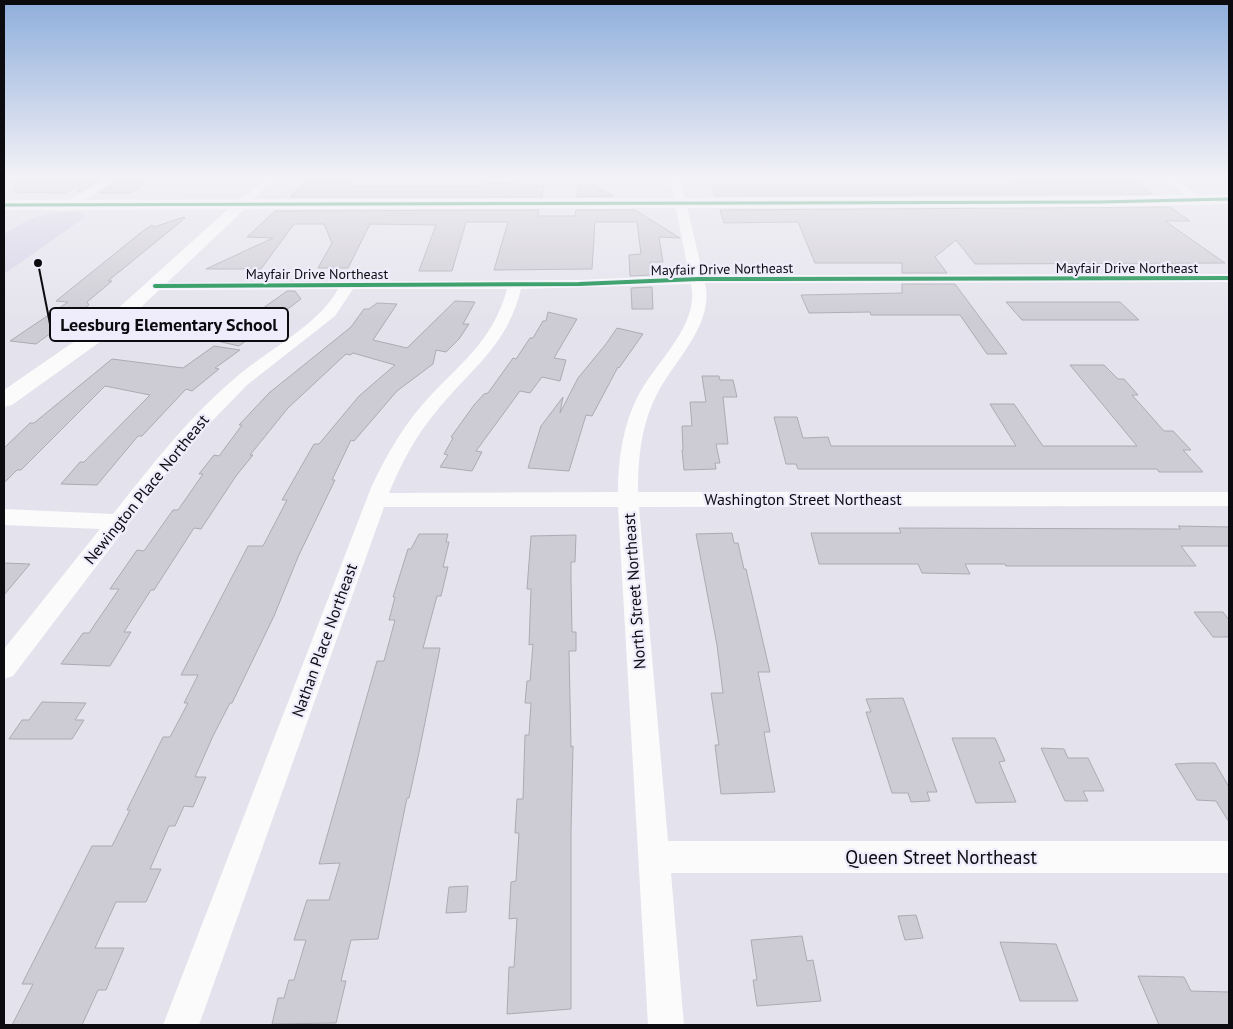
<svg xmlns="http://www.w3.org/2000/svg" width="1233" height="1029" font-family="'PT Sans',sans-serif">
<rect width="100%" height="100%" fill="#e4e2ec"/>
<path fill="#d5d1e8" d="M76,212L87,216L4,274V234C33,216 42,212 76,212Z"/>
<g fill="#cdcbd3" stroke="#acaab2">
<polygon points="15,177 103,177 79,192 79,184 66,193 15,192"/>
<polygon points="121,177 152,177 130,193 99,193"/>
<polygon points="312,177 352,179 345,186 483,186 484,183 516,183 516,185 544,186 542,197 290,197"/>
<polygon points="1132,180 1152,194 715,196 712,185 1014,185 1011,182"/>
<polygon points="578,185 594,185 613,196 577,197"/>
<polygon points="1170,207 1190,221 1165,221 1225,263 975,264 956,240 935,257 947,273 902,273 902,263 815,263 798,222 724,223 720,210"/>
<polygon points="539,210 538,216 575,216 576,210 635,210 680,238 659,237 663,262 650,262 651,275 630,276 629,255 641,254 637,222 595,222 592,269 494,270 508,222 466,222 452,271 419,271 436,225 370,224 348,268 318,268 332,243 324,224 294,224 261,269 206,269 273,238 247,237 275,211"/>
<polygon points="184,217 185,218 108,281 112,281 87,302 89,305 36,344 10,341 68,302 56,301 143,231 152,225 154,227"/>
<polygon points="902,284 955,284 1007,354 987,354 960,315 871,315 870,312 809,313 801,295 902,293"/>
<polygon points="652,287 653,309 632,309 631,288"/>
<polygon points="287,291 295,291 301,299 239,346 217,341 244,322 254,327 252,316"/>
<polygon points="455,301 475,302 463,324 469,324 459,339 446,352 436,350 433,364 397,391 354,441 351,440 332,480 335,480 298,557 274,616 232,703 230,703 213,736 195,777 206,777 193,807 184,806 175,826 169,826 150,869 161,869 146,902 116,902 95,948 124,948 106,990 98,990 82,1025 12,1025 33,984 22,984 92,846 112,846 130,810 127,810 163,737 170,737 188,703 184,703 198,675 181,675 248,546 263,546 287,500 282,500 314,444 319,444 359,396 395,365 353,353 350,355 346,354 288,408 250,455 253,455 236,476 201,529 194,528 154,590 151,590 124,632 131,632 110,666 61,664 83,633 89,633 119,589 110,589 137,550 144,551 173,510 178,510 203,474 199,474 214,455 219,456 242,425 239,425 269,393 351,327 364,309 369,309 377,303 397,304 373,340 407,348"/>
<polygon points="1006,302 1120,302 1139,320 1022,320"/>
<polygon points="548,312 577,319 554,358 566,360 560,381 542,377 530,393 520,391 476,451 482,452 472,471 440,467 448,455 444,454 453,438 451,437 474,405 484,394 488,393 513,358 516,359 530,338 533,338 543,321 546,321"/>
<polygon points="617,328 643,334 619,368 618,367 592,416 586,415 569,471 528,468 541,426 563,397 560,413 578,378 606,344"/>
<polygon points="214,346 240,350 215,368 219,369 192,391 186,389 142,436 138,436 97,485 61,484 80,462 84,462 150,395 105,386 21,470 17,470 4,483 4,448 30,423 34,423 112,359 183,368"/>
<polygon points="1070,365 1104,365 1118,379 1124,379 1138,395 1132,395 1164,431 1173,431 1191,450 1183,450 1203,472 1159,472 1157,469 798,469 796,464 786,464 774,417 797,417 803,438 828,437 831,446 1016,446 990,404 1014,404 1043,446 1137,446"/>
<polygon points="702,376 719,376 720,380 733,380 737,397 723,397 728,444 716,444 720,463 715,463 716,469 684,470 682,450 683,450 682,426 692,426 690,402 706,402"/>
<polygon points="1178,526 1229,527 1229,546 1181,546 1196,566 1006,566 1005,564 965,564 970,574 922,573 918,564 819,564 811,533 901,533 899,528 1181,529"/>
<polygon points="732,533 734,543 738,543 744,569 746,569 770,672 758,672 770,732 764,732 775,792 721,794 715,745 719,745 711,693 723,693 717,645 696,534"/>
<polygon points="419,534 448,534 446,542 449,542 443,567 448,567 441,596 437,596 423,648 440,648 418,757 409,798 407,798 378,939 351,940 341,981 346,981 336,1023 272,1024 278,998 284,998 289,980 294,980 306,940 294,940 307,900 329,900 340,863 319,864 377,661 384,661 395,620 389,620 395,597 393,597 408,549 411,549"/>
<polygon points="576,535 575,562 571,562 571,580 572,632 576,632 576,651 569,651 571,747 573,746 571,831 571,1009 507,1014 509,967 514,967 517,918 509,919 511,882 516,881 519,833 515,833 517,799 523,799 525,735 529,735 531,703 525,703 527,681 530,681 533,644 529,645 531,589 527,589 531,536"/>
<polygon points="4,563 30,564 4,595"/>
<polygon points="1194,612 1223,612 1229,620 1229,637 1213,637"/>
<polygon points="903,698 937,792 927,792 930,801 911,802 908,793 892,793 866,712 871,712 866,699"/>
<polygon points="42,702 86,703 75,720 84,720 72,739 9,739 22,720 29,720"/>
<polygon points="952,738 995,738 1005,761 999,762 1016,802 976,803"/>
<polygon points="1041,748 1064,749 1068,758 1088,758 1104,791 1083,791 1088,801 1065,801"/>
<polygon points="1193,763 1215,763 1229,787 1229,822 1216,801 1197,800 1175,764"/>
<polygon points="468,886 466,912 446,913 449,887"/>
<polygon points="916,915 923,938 905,940 898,916"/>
<polygon points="802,936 807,961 813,960 821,1001 757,1006 753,980 757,980 751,940"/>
<polygon points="1000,942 1056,944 1078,1001 1020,1001"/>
<polygon points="1138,976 1184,977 1191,991 1229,992 1229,1025 1159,1025"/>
</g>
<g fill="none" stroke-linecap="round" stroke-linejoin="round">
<g fill="#fbfbfc" fill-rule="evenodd">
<polygon points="106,177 119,177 76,206 68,206 66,204 68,202"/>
<polygon points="266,177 277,177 246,206 238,206 236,204 238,202"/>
<path d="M670,177H680L703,275L1229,274V282L705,283C715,325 673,361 656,396C641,426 638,459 638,492H1229V506L639,507L668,841H1229V873H671L684,1025H648L618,507H384L199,1025H163L371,488C385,458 401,429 423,404C458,364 492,344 507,289H353L335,316L247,385L187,447L13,676L4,679V649L100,529L4,525V509L113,514C151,466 188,418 235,378C266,351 319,325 338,289L155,290L150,289L148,286L150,283L579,280L689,275ZM691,284C700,326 656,361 638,396C623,425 618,459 618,492L389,493C401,464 415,437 435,413C470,369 507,347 521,289Z"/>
<polygon points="1160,177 1172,177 1206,200 1204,202 1196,202"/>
</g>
<polygon fill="#fbfbfc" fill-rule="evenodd" points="242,200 247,201 249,204 247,207 118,329 12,405 4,407 4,390 104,321 237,201"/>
<polygon fill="#fbfbfc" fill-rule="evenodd" points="1229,194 1229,204 1099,207 4,210 4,200 1099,197"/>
<g stroke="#efedfc" stroke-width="5">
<polyline id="cycleway-far1" points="4,205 1099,202 1229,199"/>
</g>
<g stroke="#efedfc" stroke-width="6">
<polyline id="cycleway" points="155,286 579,284 698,279 1229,278"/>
</g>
<use href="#cycleway-far1" stroke="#00873e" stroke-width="3"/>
<use href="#cycleway" stroke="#00873e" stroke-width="4"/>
</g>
<linearGradient id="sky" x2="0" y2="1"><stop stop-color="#8faedc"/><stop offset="0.55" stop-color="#f3f2f6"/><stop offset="1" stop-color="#f3f2f6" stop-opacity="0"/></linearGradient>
<rect width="1233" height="321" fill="url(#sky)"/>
<g text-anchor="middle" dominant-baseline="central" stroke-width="4.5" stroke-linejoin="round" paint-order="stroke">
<g font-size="14" fill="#0c0b10" stroke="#efedfc">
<text x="1127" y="268">Mayfair Drive Northeast</text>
<text transform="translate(722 269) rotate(-1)">Mayfair Drive Northeast</text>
<text x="317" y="274">Mayfair Drive Northeast</text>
</g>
<g font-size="16" fill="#0c0b10" stroke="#efedfc">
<text transform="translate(146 489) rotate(-51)">Newington Place Northeast</text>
<text x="803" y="499">Washington Street Northeast</text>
<text transform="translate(634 591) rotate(-94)">North Street Northeast</text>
<text transform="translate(324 640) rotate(-70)">Nathan Place Northeast</text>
</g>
<g font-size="19" fill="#0c0b10" stroke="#efedfc">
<text x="941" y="857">Queen Street Northeast</text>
</g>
</g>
<path fill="none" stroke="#0c0b10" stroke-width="2" d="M38 263L50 324"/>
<circle fill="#0c0b10" stroke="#efedfc" stroke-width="2" cx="38" cy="263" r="5"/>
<rect fill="#efedfc" stroke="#0c0b10" stroke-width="2" x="50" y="308" width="238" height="33" rx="5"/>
<g font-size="18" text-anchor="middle" font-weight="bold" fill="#0c0b10">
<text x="169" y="331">Leesburg Elementary School</text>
</g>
<rect width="1233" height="1029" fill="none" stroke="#0c0b10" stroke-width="10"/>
</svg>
